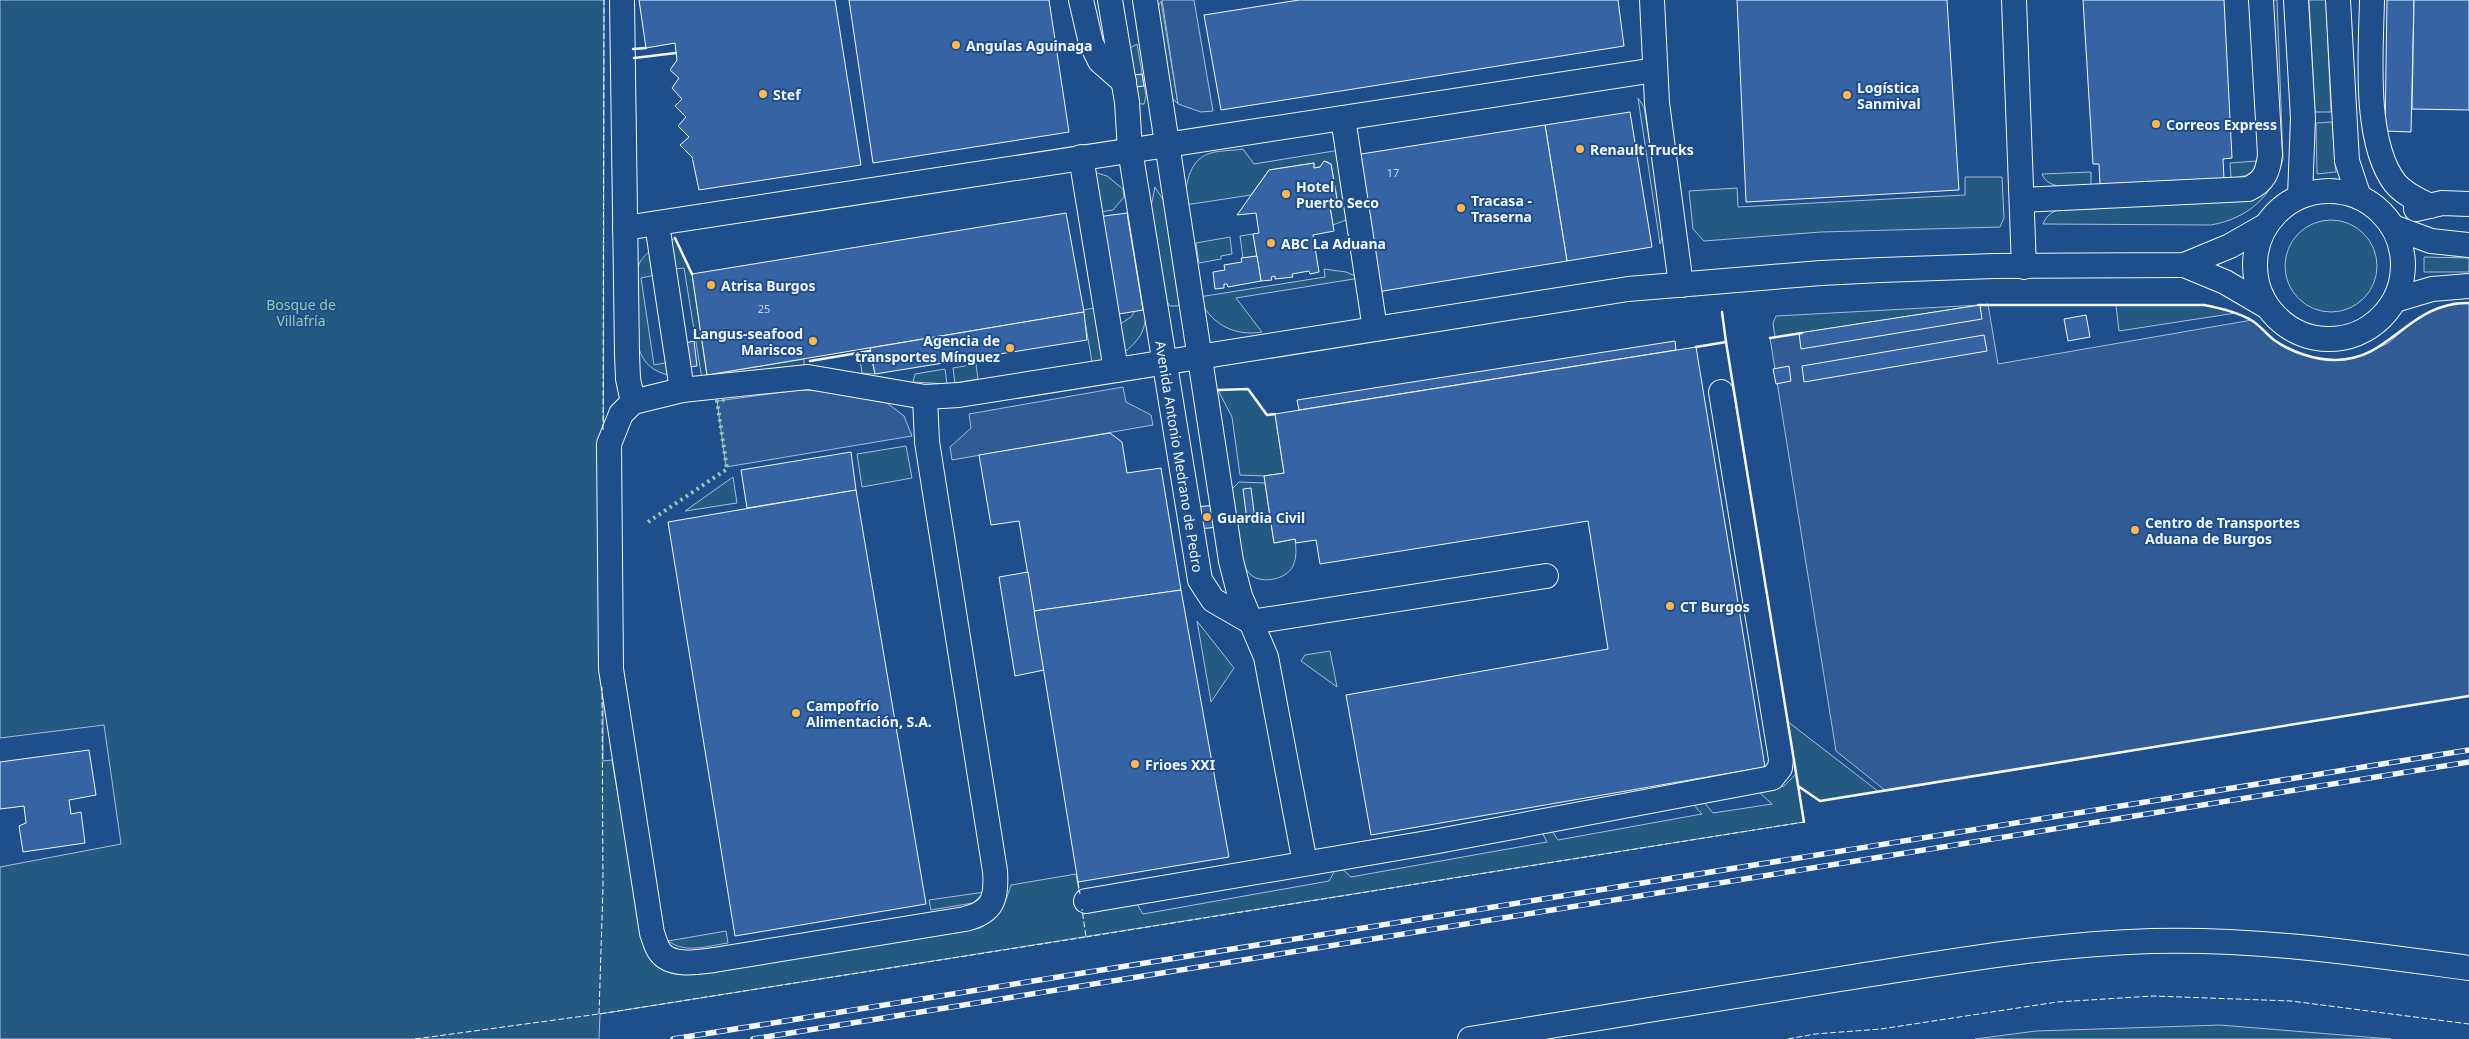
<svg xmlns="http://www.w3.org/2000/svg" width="2469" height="1039" font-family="'Noto Sans',sans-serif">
<rect width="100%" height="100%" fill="#1f4e8c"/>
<g fill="#245a82" stroke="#a8bbd7">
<path d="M0,0H604L603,761L612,760L645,951L657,966L666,970L781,960L980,928C999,917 1005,905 1011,885L1076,874L1083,914L1137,904L1143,914L1329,881L1338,865L1351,877L1547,842L1541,830L1550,828L1558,840L1702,814L1692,803L1703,801L1713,813L1772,804L1759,792L1784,786L1796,774L1787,721L1879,792L1820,801L1798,787L1804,822L600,1014L599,1039H0V867L121,844L104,725L0,738Z"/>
<path d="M2268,0H2277L2283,159C2273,196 2249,218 2211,225L2043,224C2051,203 2077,209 2096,209L2099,204L2261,192Z"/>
<polygon points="2309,0 2326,0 2331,112 2315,112"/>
<polygon points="1161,1 1178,104 1172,98 1157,9"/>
<polygon points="1137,44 1146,96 1144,104 1141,104 1138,102 1130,48"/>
<polygon points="1638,98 1644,107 1664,231 1660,244"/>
<polygon points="2332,122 2336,172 2317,174 2316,123"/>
<path d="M1243,149L1254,164L1340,150L1349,213L1346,220L1333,225L1329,201L1337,199L1331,164L1326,161L1320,167L1314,168V163L1269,170L1251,195L1185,205C1185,188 1188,161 1208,154C1218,150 1232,151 1243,149Z"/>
<path d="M2256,161C2255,175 2243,177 2231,178L2230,163Z"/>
<polygon points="1094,172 1107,176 1123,189 1124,197 1113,210 1100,212"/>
<path d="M2091,172V185C2076,186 2049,192 2042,174Z"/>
<polygon points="1965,177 2002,177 2004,218 2000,227 1821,232 1704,241 1693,229 1689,191 1737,188 1738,207 1965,195"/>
<polygon points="1155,187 1169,209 1183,293 1178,306 1170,306 1163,296 1150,211"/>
<circle cx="2331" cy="266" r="46"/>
<polygon points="1253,234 1257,256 1243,258 1240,236"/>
<polygon points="1230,237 1232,254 1221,256 1221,259 1199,263 1196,243"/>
<polygon points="675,238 692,274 707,375 804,359 804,366 702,379 684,268 675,269 670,241"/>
<path d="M651,249L655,275L641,278L654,365L670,362L672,376C632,368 636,336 636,303C636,291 635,276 639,264C641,259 647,254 651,249Z"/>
<polygon points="2424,257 2469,258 2469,272 2424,272"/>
<path d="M1324,269L1346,272L1360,278L1236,298L1262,332C1234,337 1209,323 1199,297L1325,277Z"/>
<path d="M1145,299C1148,327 1143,338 1121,355L1117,326L1131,317L1142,300Z"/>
<polygon points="1980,305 1775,337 1773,323 1776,316"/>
<polygon points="2116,305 2204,305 2236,313 2119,331"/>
<polygon points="1100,307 1108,359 1092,362 1083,310"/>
<polygon points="870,351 875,374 862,373 859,353"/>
<polygon points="976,364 978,379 955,383 953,368"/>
<polygon points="945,369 947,384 913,382 915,374"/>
<polygon points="1248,389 1266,415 1275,414 1284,473 1264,476 1240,475 1232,417 1218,390"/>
<polygon points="906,446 912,478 862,487 857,454"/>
<polygon points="733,477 737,503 685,511"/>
<path d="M1239,482L1265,483L1274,543L1295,539C1296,548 1297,557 1293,566C1286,580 1262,584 1251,575C1248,572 1245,568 1243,565L1230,491Z"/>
<polygon points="1197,621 1234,668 1211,702"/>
<polygon points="1330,651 1337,687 1301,661 1305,655"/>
<polygon points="985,892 973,903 931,910 929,900"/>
<path d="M726,931L728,943C707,946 686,954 668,941Z"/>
<polygon points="2220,1025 2391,1039 1975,1039 2036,1031"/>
</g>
<g fill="#305b95" stroke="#a8bbd7">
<polygon points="1162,0 1194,0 1213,111 1201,112 1178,104"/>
<polygon points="2453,303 2469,303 2469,696 1886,791 1836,751 1770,338 1988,304 1998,364 2252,320 2274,340 2294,351 2316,358 2336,360 2364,355 2388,343 2419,317"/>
<polygon points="1123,387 1126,402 1151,415 1153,425 952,460 950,447 971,428 969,414"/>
<polygon points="799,390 823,391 883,400 904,416 912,436 726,467 717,401"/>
</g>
<g fill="#3563a3" stroke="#f2f6ff">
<polygon points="639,0 835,0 861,165 699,190 692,157 680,145 689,137 678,126 686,117 675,106 682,99 672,88 679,78 670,70 677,60 675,43 646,48"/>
<polygon points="849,0 1049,0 1069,132 873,163"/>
<polygon points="1299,0 1618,0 1624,46 1221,110 1204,15"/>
<polygon points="1737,0 1947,0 1959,190 1746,202"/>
<polygon points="2083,0 2224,0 2232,158 2223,159 2224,179 2100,184 2099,164 2093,164"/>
<polygon points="2387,0 2414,0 2411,132 2385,131"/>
<polygon points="2414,0 2469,0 2469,110 2412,109"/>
<polygon points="1142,74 1144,86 1136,87 1134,75"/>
<polygon points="1630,112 1652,247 1567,261 1545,125"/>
<polygon points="1545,125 1567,261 1377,292 1355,155"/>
<polygon points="1324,161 1331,164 1337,199 1329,201 1334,231 1313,235 1319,272 1310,274 1309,271 1292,274 1293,277 1275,279 1275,276 1271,277 1272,280 1261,281 1253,234 1259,233 1256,213 1237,215 1269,170 1314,163 1314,168 1320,167"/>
<polygon points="1066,213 1084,312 707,375 692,274"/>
<polygon points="1127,213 1143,310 1113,315 1097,217"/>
<polygon points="1257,256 1261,281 1228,287 1227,284 1224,284 1224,288 1215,289 1213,272 1225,270 1224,265 1242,262 1241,258"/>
<polygon points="1980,305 1982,319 1801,349 1799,333"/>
<polygon points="1084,312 1087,340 875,374 870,348"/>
<polygon points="2086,315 2090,337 2068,341 2064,319"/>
<polygon points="1984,335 1987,351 1804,382 1802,366"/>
<polygon points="694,341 697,366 687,367 684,343"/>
<polygon points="1675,341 1676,350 1299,410 1297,400"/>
<polygon points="1696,347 1765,767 1371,835 1346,695 1608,649 1588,521 1320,564 1316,540 1296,543 1295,539 1274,543 1264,476 1284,473 1275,414"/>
<polygon points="1789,366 1791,381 1776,384 1773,369"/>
<polygon points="1110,433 1122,442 1127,473 1161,468 1181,590 1034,611 1019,521 991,525 979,455"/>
<polygon points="851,452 856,490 747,508 741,470"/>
<polygon points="1251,488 1255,520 1247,520 1243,489"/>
<polygon points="856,490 926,904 735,936 668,522"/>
<polygon points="1216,505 1218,527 1199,529 1196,507"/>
<polygon points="1028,572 1044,670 1015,676 999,577"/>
<polygon points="1181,590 1229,857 1078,882 1034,611"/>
<polygon points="89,750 96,795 69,800 71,814 81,812 85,843 23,852 19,826 26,823 24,806 0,809 0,762"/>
</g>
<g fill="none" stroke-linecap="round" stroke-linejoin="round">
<g stroke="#f2f6ff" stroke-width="26">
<g id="minor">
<polyline points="622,0 627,354 628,379 633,402"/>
<polyline points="1081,0 1091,43 1100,61 1124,82"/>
<path id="s1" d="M1110,0L1127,102L1130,150L1200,580L1213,600L1251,622"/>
<polyline points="1145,0 1231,561 1240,596 1266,657 1305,863"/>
<polyline points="1652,0 1657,103 1681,285"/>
<polyline points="2014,0 2024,267"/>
<polyline points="2296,0 2303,118 2300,196"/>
<polyline points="2338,0 2347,161 2359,197"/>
<path d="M2372,0C2371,51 2363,141 2395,183C2404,194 2418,200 2430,206"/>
<polyline points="1343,118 1375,329"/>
<polyline points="1081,157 1116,370"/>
<circle cx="2329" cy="265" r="74"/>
<path d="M2022,200L2248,189C2264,182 2268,172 2270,155L2261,0"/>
<polyline points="2416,209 2442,203 2469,204"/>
<polyline points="657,224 682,390"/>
<polyline points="2393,227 2431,241 2469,245"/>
<polyline points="625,228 1655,70"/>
<polyline points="2184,265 2225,282 2266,306"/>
<polyline points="2395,300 2432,289 2469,286"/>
<path d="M925,397L927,442L995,871C997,899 993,912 965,919L714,960C698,962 671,967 660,952C656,947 654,938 652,933L611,669L609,444L621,414L633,402L682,390L808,377L925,397L959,395L1628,289L1821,273L1881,270L1994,266L2184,265L2230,246L2265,226"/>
<polyline points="1251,622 1546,576"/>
<polyline points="1086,901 1433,842 1772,778 1780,768 1781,759 1721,392"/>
<path d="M1470,1039C1593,1019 1717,999 1840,979C1943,963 2047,944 2151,941C2258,938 2364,954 2469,968"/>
</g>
</g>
<use href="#minor" stroke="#1f4e8c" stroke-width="24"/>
<g stroke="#f2f6ff" stroke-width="5.5">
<g id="rail">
<polyline points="673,1039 2469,750"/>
<polyline points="753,1039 2469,762"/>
</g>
</g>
<use href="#rail" stroke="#1f4e8c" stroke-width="4" stroke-dasharray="11" stroke-linecap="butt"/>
<polyline stroke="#97c8a6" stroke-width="4" stroke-dasharray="2.5 4" stroke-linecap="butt" points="648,522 727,469 717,401 728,399"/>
<g stroke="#f2f6ff" stroke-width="1" stroke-dasharray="6 2.5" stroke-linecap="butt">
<polyline points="603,430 604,0"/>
<polyline points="1078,882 1080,894"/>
<polyline points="1086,937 1804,822"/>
<polyline points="599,1014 603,887 602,687"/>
<polyline points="415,1039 599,1014 1086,937 1082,909"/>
<polyline points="1788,1039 1815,1034 1881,1029 2057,1002 2153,996 2291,1001 2469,1024"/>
</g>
<g stroke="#f2f6ff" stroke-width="2.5">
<polyline points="633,49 646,48"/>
<polyline points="634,58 676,53"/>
<polyline points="675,238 692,274"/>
<path d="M1978,305H2204C2220,308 2237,312 2251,320C2260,325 2266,334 2274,340C2291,352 2315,360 2335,360C2392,360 2408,302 2469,303"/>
<polyline points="1722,312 1726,342"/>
<polyline points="1770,338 1802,333"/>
<polyline points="1696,347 1726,342 1804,822"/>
<polyline points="810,361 870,351"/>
<polyline points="1218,390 1248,389 1267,415 1275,414"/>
<polyline points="1798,786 1820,801 2469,696"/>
</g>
</g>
<g fill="#ffb74d" stroke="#1f4e8c" stroke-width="2">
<circle cx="956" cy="45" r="5"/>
<circle cx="763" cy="94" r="5"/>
<circle cx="1847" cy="95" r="5"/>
<circle cx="2156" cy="124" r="5"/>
<circle cx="1580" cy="149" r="5"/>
<circle cx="1286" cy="194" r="5"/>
<circle cx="1461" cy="208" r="5"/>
<circle cx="1271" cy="243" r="5"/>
<circle cx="711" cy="285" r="5"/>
<circle cx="813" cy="341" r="5"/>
<circle cx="1010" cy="348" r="5"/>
<circle cx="1207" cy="517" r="5"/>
<circle cx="2135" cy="530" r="5"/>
<circle cx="1670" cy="606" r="5"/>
<circle cx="796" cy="713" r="5"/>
<circle cx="1135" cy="764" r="5"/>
</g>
<g text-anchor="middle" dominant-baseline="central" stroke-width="4" stroke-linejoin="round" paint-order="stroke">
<g font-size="11" fill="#c3d1e8">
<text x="1393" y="172">17</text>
<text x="764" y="308">25</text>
</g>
<g font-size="14" font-weight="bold" fill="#f2f6ff" stroke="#1f4e8c" text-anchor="start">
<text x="966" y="45">Angulas Aguinaga</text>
<text x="1857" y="87">Logística<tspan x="1857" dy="16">Sanmival</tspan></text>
<text x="773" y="94">Stef</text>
<text x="2166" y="124">Correos Express</text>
<text x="1590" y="149">Renault Trucks</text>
<text x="1296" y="186">Hotel<tspan x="1296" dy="16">Puerto Seco</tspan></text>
<text x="1471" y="200">Tracasa -<tspan x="1471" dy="16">Traserna</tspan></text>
<text x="1281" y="243">ABC La Aduana</text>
<text x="721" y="285">Atrisa Burgos</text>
<text x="803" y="333" text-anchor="end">Langus-seafood<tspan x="803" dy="16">Mariscos</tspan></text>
<text x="1000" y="340" text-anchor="end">Agencia de<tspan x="1000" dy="16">transportes Mínguez</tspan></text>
<text x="1217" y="517">Guardia Civil</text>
<text x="2145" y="522">Centro de Transportes<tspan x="2145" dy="16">Aduana de Burgos</tspan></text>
<text x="1680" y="606">CT Burgos</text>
<text x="806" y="705">Campofrío<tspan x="806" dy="16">Alimentación, S.A.</tspan></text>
<text x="1145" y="764">Frioes XXI</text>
</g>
<g font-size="14" fill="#97c8a6" stroke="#1f4e8c">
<text x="301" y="304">Bosque de<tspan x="301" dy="16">Villafría</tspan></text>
</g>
<g font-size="14" fill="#f2f6ff" stroke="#1f4e8c">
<text stroke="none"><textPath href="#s1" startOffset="462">Avenida Antonio Medrano de Pedro</textPath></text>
</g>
</g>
</svg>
